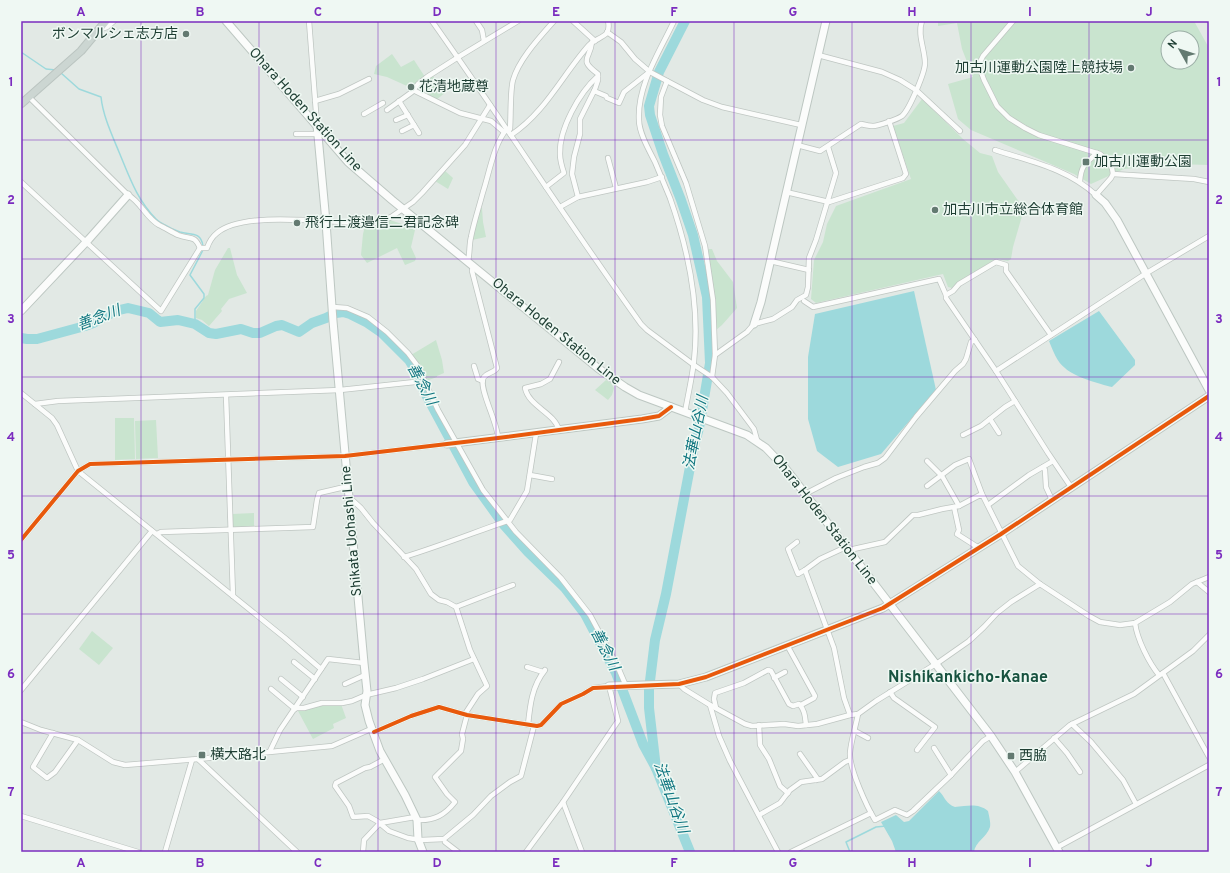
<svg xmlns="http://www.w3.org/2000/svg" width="1230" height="873" font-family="Overpass,'Noto Sans JP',sans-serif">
<rect width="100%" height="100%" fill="#e2e9e5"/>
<g fill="#c9e4cf" fill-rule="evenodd">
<path d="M938,21H1194L1209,48V165L1174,164L1124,169L1091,184L1074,174L971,130L958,119L948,84L973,77L962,49L957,23L938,26ZM1168,38H1192V62H1168Z"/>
<polygon points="392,54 401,67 414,60 425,77 414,86 410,84 407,86 387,77 374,74 376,66"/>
<polygon points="433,76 446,92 436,100 416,90 420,84"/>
<polygon points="922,99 963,139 980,153 992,156 998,172 1024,209 1013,247 1011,259 1008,261 996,259 958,282 952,288 948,287 943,274 816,303 811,299 814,260 823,242 827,224 836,206 911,179 893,126 904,123"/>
<polygon points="444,170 453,178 448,189 435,181"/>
<polygon points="480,208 482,208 483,222 486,237 472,240"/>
<polygon points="390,220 402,224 415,230 411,247 416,258 415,261 405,265 397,248 367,263 361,255 363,234 365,226 384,223"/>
<polygon points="228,248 230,248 237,275 247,293 229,299 221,309 222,311 209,326 202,320 196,318 196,311 206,296 208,295 215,270"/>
<polygon points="709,249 712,249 717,261 733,282 737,308 722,325 716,330 707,251"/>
<polygon points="436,340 442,360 444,373 437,376 437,377 426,381 411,355"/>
<polygon points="606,380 611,383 614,388 612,395 608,400 595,390"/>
<polygon points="115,418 134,418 135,459 115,460"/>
<polygon points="156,420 158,458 136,459 135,421"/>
<polygon points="254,513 254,527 234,528 232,526 232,514"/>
<polygon points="92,631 113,648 99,665 79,649"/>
<polygon points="320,704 341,704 346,718 333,724 334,728 313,739 297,709"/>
</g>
<g fill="#9dd9dc">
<polygon points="914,291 936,390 881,454 838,467 817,451 808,419 808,357 815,314"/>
<path d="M1099,311L1135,360V365L1112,387C1100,384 1074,377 1065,368C1057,362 1053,351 1049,341Z"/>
<path d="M939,791C945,797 946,804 955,807C957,807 961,806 964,806C973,805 981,805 988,811C989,816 991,823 990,827C987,837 975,842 974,852H896L892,841L881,822L896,815L904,822L909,821Z"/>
</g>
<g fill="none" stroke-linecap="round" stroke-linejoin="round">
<g stroke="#9dd9dc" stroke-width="1.5">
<polyline points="21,52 46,69 56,70"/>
<path d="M61,73L79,89L101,97C103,116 112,135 119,152C129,176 137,200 156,219C160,223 174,230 180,232C190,235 201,231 203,246"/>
<polyline points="195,324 195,309 204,298 204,294 190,275 203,250"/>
<polyline points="850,852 846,842 876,827 886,826"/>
</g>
<g stroke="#9dd9dc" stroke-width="10">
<polyline points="685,21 659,72 649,106 650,115 663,154 681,200 693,235 707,297 710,363 699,428 694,446 666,594 655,640 649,689 649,708 656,768 690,852"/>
<polyline points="21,338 27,339 37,339 85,326 93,323 115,311 128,308 149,313 160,322 178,320 195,324 209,333 216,334 241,329 253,333 260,333 276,326 282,325 299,332 312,323 326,318 336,313 343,312 350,314 366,322 382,333 409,360 417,373 424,391 473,482 504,525 528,552 565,588 585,614 616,673 643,744 656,768"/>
</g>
<g stroke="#bfc6c2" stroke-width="6">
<g id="street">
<polyline points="309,21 317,125"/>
<path d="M432,21C503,121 569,224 641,324L647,330L694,365L712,377L727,393L754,429L757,440"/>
<polyline points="476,21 482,30 484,41"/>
<polyline points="573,21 595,41"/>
<path d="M674,21C660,51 637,85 639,120C639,133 649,150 655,162C660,174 665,186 670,198C688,249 700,307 694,361C692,378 688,395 685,412"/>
<polyline points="101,29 107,27 114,21"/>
<polyline points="607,32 621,42 635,59 650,72 703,100 722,107 801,125"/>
<polyline points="818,55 882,72 900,80 916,90 960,131"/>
<polyline points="667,81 661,97 660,115 662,126 686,183 705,246 713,300 715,355"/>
<polyline points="413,90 460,113 491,121 504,132"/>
<polyline points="594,91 606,96 607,98 619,103 624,92 648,73"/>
<path d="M29,97L128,195C141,202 146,218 159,225C165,228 172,232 178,235C190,240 194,234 200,248"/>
<polyline points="315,101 339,94 369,79"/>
<polyline points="399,101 419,133"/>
<polyline points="387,110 412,92 418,84 427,77 460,56 518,21"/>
<polyline points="364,114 383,103"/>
<polyline points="396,120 408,115"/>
<polyline points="402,131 414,125"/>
<path d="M508,131L510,129C511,116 510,91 513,80C519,59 540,37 554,21"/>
<polyline points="296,134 314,134 318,133"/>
<path d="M511,135C545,113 563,74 589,45C594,40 602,38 607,33C609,29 609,25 608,21"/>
<path d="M797,145L820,151L861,124C865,125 869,126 873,126C878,126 898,119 902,116C909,110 925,73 925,63C925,50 917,34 922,21"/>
<path d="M995,150C1032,162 1066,168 1096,195L1111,178L1113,174L1112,168L1107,160L1100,154L1039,135L1025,128L1009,118L997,106L984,80L980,69V62L983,56L1013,21"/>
<polyline points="608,158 616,188"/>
<polyline points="1113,174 1194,179 1209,182"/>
<path d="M1080,181C1081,165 1086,163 1097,153"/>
<path d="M21,182L161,311L200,248H207C209,242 212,237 217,233C243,210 330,223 365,223H379L391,217L413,202L422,193L465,145L490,105"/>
<path d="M546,187L564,173C562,167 560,161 560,154C559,129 579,93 598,76V74C578,59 590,60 592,42"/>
<polyline points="786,192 829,202 903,178 906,174 889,121"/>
<polyline points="578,197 572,174 574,157 580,134 580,119 595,89 598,80 598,76"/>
<polyline points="560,207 578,197 647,182 662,177"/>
<path d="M468,261C470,253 469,245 471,237C474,222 479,207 483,192C489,174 494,143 507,129"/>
<polyline points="770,261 809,270"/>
<path d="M473,265L472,271L497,368C494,373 488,372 484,377C477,386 498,423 498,438"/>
<polyline points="804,301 813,307 939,279 946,295"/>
<polyline points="333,307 347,308 368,317 387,332 408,353 417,365 438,410 483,490 516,532 561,578 590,615 617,665 626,686"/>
<polyline points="1051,335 1006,271 1006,265 996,262 959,284 953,291 946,295 946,298 996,371 1048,453 1071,487"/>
<path d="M559,362L550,379L541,384L525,388C529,407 554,412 559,430"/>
<polyline points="474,366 478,379 483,381"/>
<polyline points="996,371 1145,274 1209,236"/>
<polyline points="712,377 715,355 747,332 754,324 773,319 792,307 797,300 806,295 808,287 809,258 816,240 836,173 828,147"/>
<polyline points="21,393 52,418 57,425 78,471 285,638 321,669"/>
<polyline points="226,395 233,596"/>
<polyline points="35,404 58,401 340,390 415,382"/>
<polyline points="990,419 999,433"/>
<polyline points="963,435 981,426 1005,407 1015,401"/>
<polyline points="927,461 942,476 959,506"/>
<polyline points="1043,467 1045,470 1046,487 1052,500"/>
<polyline points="530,475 552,479"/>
<polyline points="927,486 955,465 969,459 982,494"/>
<polyline points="805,494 836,478 864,467 878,463 885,458 916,417 955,371 963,364 966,359 971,342 975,340"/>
<polyline points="350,498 361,508 373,523 416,569 431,594 439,600 447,602 456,607 470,650 487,686 478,694 465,714"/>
<polyline points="988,505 1029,475 1053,461"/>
<polyline points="954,507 959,530 957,534 979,548"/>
<polyline points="157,534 161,532 313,527 317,500 319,493 349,486"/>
<polyline points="21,540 78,471 90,464 345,456 447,444"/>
<polyline points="797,542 788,549 798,574 805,570 820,559 846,547"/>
<polyline points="849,550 885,542 913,515 918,515 942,509 959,506 982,494 1018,566 1040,584 1089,616 1100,622 1120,625 1135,623 1170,602 1192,584 1209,577"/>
<path d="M404,557C440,546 475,532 510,520L527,491L536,434"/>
<polyline points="805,570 834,648 844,698 850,715"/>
<polyline points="1197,582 1209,592"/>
<polyline points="456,607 513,585"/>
<path d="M1135,623C1137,639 1149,663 1159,675"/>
<polyline points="787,645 815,696 814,698 801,705"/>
<polyline points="294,662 315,679"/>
<polyline points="527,667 543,672"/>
<polyline points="1163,673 1209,757"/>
<polyline points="774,678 785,672"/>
<polyline points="281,679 303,697"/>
<polyline points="345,684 365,675"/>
<polyline points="679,684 684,689 710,705 745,724 752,726 784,724 798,726 817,724 850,715 858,714 876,701 939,662 969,641 984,627 997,613 1011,602 1040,584"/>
<polyline points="271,689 295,709"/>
<polyline points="21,690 152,531"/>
<polyline points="890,692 894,698 935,727 917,750"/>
<polyline points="710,705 719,736 730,761 778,852"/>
<polyline points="296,708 304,708 322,703 342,703 352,701 366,695 396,688 423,679 474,659"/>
<path d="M716,708L714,699L715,693L744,683L768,670L771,671L789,704L793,706L799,704C805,710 805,717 806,725"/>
<path d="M858,714C856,726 851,740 850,753C849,768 867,807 875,820L895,810L907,815L913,811L951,775L983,741L991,736"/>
<polyline points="21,722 41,730 78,740 113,762 125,765 198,759 332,746 371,729"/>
<polyline points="1072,724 1091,742 1123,780 1136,804"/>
<path d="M528,725C530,705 532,686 545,670"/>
<polyline points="759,725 760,745 769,759 780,786 788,793"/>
<polyline points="855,731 868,738"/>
<polyline points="374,732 411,716 439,707 467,715 537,726 541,725 561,704 583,694 593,688 609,686 618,721 563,802 526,852"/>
<polyline points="53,733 33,767 47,778 55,772 78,740"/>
<polyline points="1054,738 1067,753 1080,772"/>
<polyline points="934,748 951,775"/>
<polyline points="270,751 280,730 328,659 364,663"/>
<polyline points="800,754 817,778 816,780"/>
<polyline points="198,759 297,852"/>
<polyline points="385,759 370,767 365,768 336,783 335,786 349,806 353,817 368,816 377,821 389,831 408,838 421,840 444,839 473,815 491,796 510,782 521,776 534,726"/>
<polyline points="1015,772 1070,725 1134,694 1193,651 1209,635"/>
<polyline points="563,802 582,852"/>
<polyline points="759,815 780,803 790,790 801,782 822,779 845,762 850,760"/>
<polyline points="21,816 138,852"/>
<path d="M417,820C434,821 445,815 455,802L447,794L435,777L461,751L463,739L462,734L467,715"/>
<polyline points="445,842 458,852"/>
<polyline points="1056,848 1209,765"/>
<polyline points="165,852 192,760"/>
<polyline points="363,852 364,840 380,823 415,817"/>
<polyline points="791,852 871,813"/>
</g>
</g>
<g stroke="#bdc7c2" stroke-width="9">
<g id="secondary">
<polyline points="226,21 348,162 392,200 599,369 625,387 639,395 747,435 766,448 786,469 826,521 991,736 1015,772 1059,852"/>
<polyline points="317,125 326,222 333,321 364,663 367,691 365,705 369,721 380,751 405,795 417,820 418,839 423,852"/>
<polyline points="1096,195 1105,203 1117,220 1209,390"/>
<polyline points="21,311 89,239 128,195"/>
<polyline points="754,324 761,302 826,21"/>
<polyline points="447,444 642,419 659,416 671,407"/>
<polyline points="609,686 679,684 706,677 883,608 1001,534 1209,396"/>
</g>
</g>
<g stroke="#bbc5c1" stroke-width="9">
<polyline id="primary" points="21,104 81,51 106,21"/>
</g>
<use href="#street" stroke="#fbfcfb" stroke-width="4.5"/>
<use href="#secondary" stroke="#fbfcfb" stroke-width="7"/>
<use href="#primary" stroke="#ccd6d2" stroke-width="7"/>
<g stroke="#eff8f3" stroke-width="6">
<g id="cycleway">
<polyline points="21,540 78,471 90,464 345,456 498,438 642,419 659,416 671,407"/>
<polyline points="374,732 411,716 439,707 467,715 537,726 541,725 561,704 583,694 593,688 679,684 706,677 883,608 1001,534 1209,396"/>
</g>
</g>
<use href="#cycleway" stroke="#e8590c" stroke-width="4"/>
</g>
<path fill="none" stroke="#7b2cbf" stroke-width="1" stroke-opacity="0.55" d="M141,21V852M259,21V852M378,21V852M496,21V852M615,21V852M734,21V852M852,21V852M971,21V852M1089,21V852M21,140H1209M21,259H1209M21,377H1209M21,496H1209M21,614H1209M21,733H1209"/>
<g fill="#637a71" stroke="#eff8f3" stroke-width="1.5">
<circle cx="186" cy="34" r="4"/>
<circle cx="1131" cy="68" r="4"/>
<circle cx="411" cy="87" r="4"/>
<rect x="1082" y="158" width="8" height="8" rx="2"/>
<circle cx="935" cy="210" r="4"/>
<circle cx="297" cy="223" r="4"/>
<rect x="198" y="751" width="8" height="8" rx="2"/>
<rect x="1007" y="752" width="8" height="8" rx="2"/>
</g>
<g text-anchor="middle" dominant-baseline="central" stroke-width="3" stroke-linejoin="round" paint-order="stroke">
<g font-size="14" fill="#1e3e33" stroke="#eff8f3" text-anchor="start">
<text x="178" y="34" text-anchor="end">ボンマルシェ志方店</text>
<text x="1123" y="68" text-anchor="end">加古川運動公園陸上競技場</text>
<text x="419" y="87">花清地蔵尊</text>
<text x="1094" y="162">加古川運動公園</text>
<text x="943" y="210">加古川市立総合体育館</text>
<text x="305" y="223">飛行士渡邉信二君記念碑</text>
<text x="210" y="755">横大路北</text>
<text x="1019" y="756">西脇</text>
</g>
<g font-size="14" fill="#1e3e33" stroke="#eff8f3">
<text transform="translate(305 110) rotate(48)">Ohara Hoden Station Line</text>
<text transform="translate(556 332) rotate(39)">Ohara Hoden Station Line</text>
<text transform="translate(824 520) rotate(52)">Ohara Hoden Station Line</text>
<text transform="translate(352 531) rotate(-95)">Shikata Uohashi Line</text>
</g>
<g font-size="15" font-style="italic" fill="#117781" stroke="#eff8f3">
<text transform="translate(99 319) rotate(-21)">善念川</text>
<text transform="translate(421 385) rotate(62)">善念川</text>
<text transform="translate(697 433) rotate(-79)">法華山谷川</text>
<text transform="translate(604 650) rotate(63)">善念川</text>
<text transform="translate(670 798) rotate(70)">法華山谷川</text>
</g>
<g font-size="16" font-weight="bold" fill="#17523f" stroke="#eff8f3">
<text x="968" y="678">Nishikankicho-Kanae</text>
</g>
</g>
<rect width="1230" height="873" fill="none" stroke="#eff8f3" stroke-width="44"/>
<g transform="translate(1180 50) rotate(309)"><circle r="19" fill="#eff8f3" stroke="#9baea6"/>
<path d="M0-3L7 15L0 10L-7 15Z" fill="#637a71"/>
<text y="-6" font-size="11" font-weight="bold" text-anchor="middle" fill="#1e3e33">N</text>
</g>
<rect x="22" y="22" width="1186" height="829" fill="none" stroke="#7b2cbf" stroke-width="1.5"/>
<g font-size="13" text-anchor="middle" font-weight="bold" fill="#7b2cbf">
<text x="81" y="16">A</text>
<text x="200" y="16">B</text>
<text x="318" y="16">C</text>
<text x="437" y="16">D</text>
<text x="556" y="16">E</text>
<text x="674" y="16">F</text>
<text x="793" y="16">G</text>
<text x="912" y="16">H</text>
<text x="1030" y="16">I</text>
<text x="1149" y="16">J</text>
<text x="11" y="86">1</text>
<text x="1219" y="86">1</text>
<text x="11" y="204">2</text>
<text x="1219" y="204">2</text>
<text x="11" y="323">3</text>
<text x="1219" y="323">3</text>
<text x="11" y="441">4</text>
<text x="1219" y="441">4</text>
<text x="11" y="559">5</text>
<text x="1219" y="559">5</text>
<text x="11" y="678">6</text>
<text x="1219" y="678">6</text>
<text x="11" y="796">7</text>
<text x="1219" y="796">7</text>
<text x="81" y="867">A</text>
<text x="200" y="867">B</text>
<text x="318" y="867">C</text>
<text x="437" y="867">D</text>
<text x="556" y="867">E</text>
<text x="674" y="867">F</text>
<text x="793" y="867">G</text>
<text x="912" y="867">H</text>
<text x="1030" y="867">I</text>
<text x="1149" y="867">J</text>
</g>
</svg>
